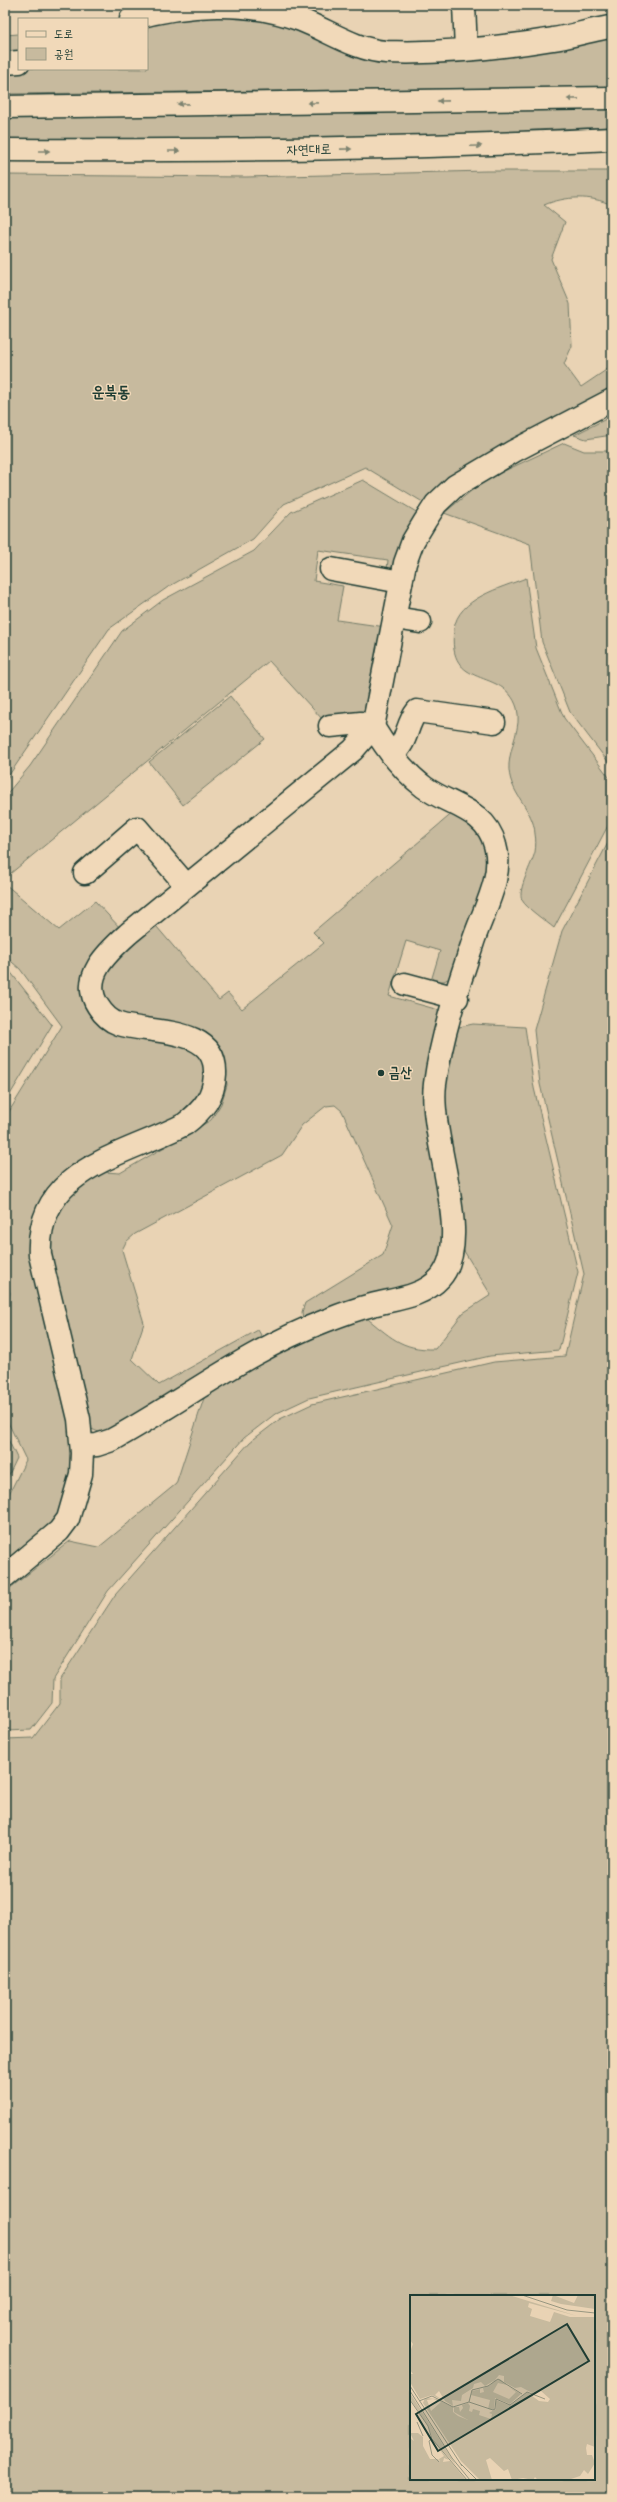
<svg xmlns="http://www.w3.org/2000/svg" width="617" height="2502" font-family="'Architects Daughter','Poor Story',sans-serif">
<rect width="100%" height="100%" fill="#e9d3b4"/>
<filter id="ink" filterUnits="userSpaceOnUse"><feTurbulence type="fractalNoise" baseFrequency=".025" numOctaves="2"/><feDisplacementMap in="SourceGraphic" scale="8" xChannelSelector="R" yChannelSelector="G"/><feConvolveMatrix kernelMatrix="1 2 1 2 8 2 1 2 1" color-interpolation-filters="sRGB"/></filter>
<g filter="url(#ink)">
<g fill="#c7ba9e" stroke="#737c69" fill-rule="evenodd">
<polygon points="198,14 281,21 357,52 612,33 612,87 5,94 5,68 147,69 147,21"/>
<polygon points="19,34 19,58 5,58 5,35"/>
<polygon points="612,106 612,127 532,130 501,135 5,143 5,114"/>
<path d="M486,171H612V205C590,195 566,196 544,205L565,222L551,259L570,304L572,346L564,364L581,387L612,366V389L475,461L426,504L365,467L284,504L253,539L168,587L109,629L5,781V175L246,177Z"/>
<polygon points="612,416 612,435 586,439 574,435"/>
<polygon points="564,443 584,451 612,451 612,767 570,712 542,642 530,544 444,513 476,487 500,473"/>
<polygon points="363,480 418,513 396,569 391,572 387,570 388,560 318,550 314,581 343,586 337,620 386,627 365,714 323,720 269,661 5,878 5,796 30,766 122,631 163,600 254,551 291,512"/>
<path d="M526,578L536,648L564,718L612,781V818L554,928C547,922 526,908 522,900C517,890 532,864 535,852C536,846 536,839 535,834C534,808 507,793 509,764C510,746 522,727 517,708C504,665 446,693 454,629C458,598 501,588 526,578Z"/>
<polygon points="230,696 265,739 183,805 149,762"/>
<polygon points="455,811 488,843 488,878 452,977 444,981 431,981 440,951 406,941 389,996 446,1012 434,1057 447,1212 438,1274 304,1326 302,1312 305,1303 383,1255 393,1225 342,1111 335,1105 326,1106 302,1125 282,1155 135,1234 126,1242 122,1250 144,1323 132,1359 159,1385 258,1330 261,1335 257,1343 129,1425 101,1433 89,1428 45,1238 72,1186 104,1172 120,1173 211,1120 221,1104 227,1085 225,1070 216,1053 112,1017 98,977 151,920 219,1000 228,993 242,1009 324,943 313,932"/>
<path d="M612,835V2497H5V1739L33,1738L60,1703V1679L115,1595L250,1442L280,1419L312,1404L494,1362L565,1356L584,1274L540,1084L534,1030L562,931ZM411,2296H594V2479H411Z"/>
<polygon points="5,884 59,930 95,901 122,930 89,1005 185,1041 206,1062 205,1088 184,1112 40,1208 77,1444 67,1512 13,1564 5,1552 5,1502 26,1460 5,1416 5,1318 10,1293 5,1275 5,1118 62,1026 20,969 5,956"/>
<polygon points="5,965 52,1025 5,1103"/>
<path d="M473,1024L525,1027L534,1088L578,1272L559,1350L490,1356L309,1398L275,1414L244,1438L108,1591L53,1679L52,1703L31,1730L5,1731V1592L70,1541L99,1547L176,1484L205,1395L287,1346L364,1316C390,1336 400,1350 435,1349L463,1313L491,1295L464,1251L458,1230L439,1101L451,1042L459,1027Z"/>
<polygon points="5,1433 17,1458 5,1483"/>
</g>
<g fill="none" stroke-linecap="round" stroke-linejoin="round">
<g stroke="#1f3d34" stroke-width="25">
<g id="minor">
<polyline points="464,5 466,49"/>
<path d="M131,19C186,3 248,0 301,20C329,31 356,50 386,52C441,54 499,48 553,39C570,37 597,28 612,27"/>
<polyline points="5,63 19,62"/>
<polyline points="331,569 401,582"/>
<polyline points="395,618 420,622"/>
<polyline points="330,726 361,723 373,728"/>
<path d="M392,755C409,741 405,726 417,711L494,722"/>
<polyline points="85,873 137,828 186,885"/>
<polyline points="405,984 457,998"/>
<path d="M82,1446L97,1445L112,1440C183,1401 248,1350 325,1321C340,1315 356,1309 372,1305C395,1299 423,1297 440,1278C475,1239 428,1137 435,1084C441,1038 457,989 472,945C481,914 505,877 495,845C486,809 450,806 424,787C403,771 387,750 373,727"/>
<path d="M5,1576L59,1531L68,1519L81,1474L82,1453L79,1419L40,1255C35,1168 124,1156 185,1124C203,1110 214,1097 215,1074C217,1025 149,1034 119,1024C110,1021 103,1014 98,1006C79,977 109,951 129,933L353,750L373,727L405,563L413,541L425,521L436,504L455,486L514,451L612,400"/>
</g>
</g>
<g stroke="#1f3d34" stroke-width="25">
<g id="major">
<polyline points="5,107 612,98"/>
<path d="M5,150C208,151 410,149 612,139"/>
</g>
</g>
<use href="#minor" stroke="#f1d9b9" stroke-width="22"/>
<use href="#major" stroke="#f1d9b9" stroke-width="22"/>
</g>
<defs><path id="oneway-solid" d="M-6-.8H1V-3.2L6.5 0L1 3.2V.8H-6Z"/></defs>
<g fill="#7d8370">
<use href="#oneway-solid" transform="translate(573 99) rotate(179)"/>
<use href="#oneway-solid" transform="translate(443 101) rotate(179)"/>
<use href="#oneway-solid" transform="translate(313 103) rotate(179)"/>
<use href="#oneway-solid" transform="translate(183 104) rotate(179)"/>
<use href="#oneway-solid" transform="translate(476 146) rotate(-3)"/>
<use href="#oneway-solid" transform="translate(346 149) rotate(-1)"/>
<use href="#oneway-solid" transform="translate(44 151)"/>
<use href="#oneway-solid" transform="translate(174 151)"/>
</g>
</g>
<circle fill="#1f3d34" stroke="#f1d9b9" stroke-width="1.5" cx="381" cy="1073" r="4"/>
<g text-anchor="middle" dominant-baseline="central" stroke-width="3" stroke-linejoin="round" paint-order="stroke">
<g font-size="14" fill="#1f3d34" stroke="#f1d9b9">
<text transform="translate(309 150) rotate(-1)">자연대로</text>
</g>
<g font-size="14" font-weight="bold" fill="#1f3d34" stroke="#f1d9b9" text-anchor="start">
<text x="389" y="1073">금산</text>
</g>
<g font-size="16" font-weight="bold" fill="#1f3d34" stroke="#f1d9b9">
<text x="111" y="392">운북동</text>
</g>
</g>
<g transform="translate(410 2295)">
<rect width="185" height="185" fill="#e9d3b4"/>
<path d="M0,0H99L167,21L119,8L118,12L122,14L120,21L140,27L144,17L160,22H185V152L177,149L176,153L177,160H182L185,168L178,179L174,175L170,181L158,185H128L125,182L123,185L113,183L102,185L98,174L94,176L80,163L76,165L82,185H70L51,166L13,108L15,103L27,104L43,112V117L48,121L58,125L44,117V112H49L50,117L53,113L52,110L58,108L60,111L59,116L62,117L63,114L70,116L69,120L81,124L82,119L79,118L86,114V105L96,109L101,110L117,97L129,106L138,107L140,104L131,96L124,99L111,92L105,93L94,87V81L89,80L85,85L90,84L97,90L88,88L83,97L99,104L106,97L99,92L111,99L100,109L85,103L84,115L78,114L80,105L61,100L62,96L70,94V98L74,97L73,93L80,90L85,85L75,91L71,87L64,89L63,93L52,100L51,106L42,105L43,111L35,106L29,96L25,100L34,106L22,100L10,104L0,87V79H3L0,75V57L3,49L0,45ZM23,104L31,107L21,116L17,105ZM143,0L164,8L168,0H185V14L151,9L141,6ZM0,98L46,170L24,147L18,131L0,104ZM0,138H8L13,142V151L20,164H28L30,167L29,164L34,161L28,152L39,165L34,163L33,167L40,166L56,185H0V143L4,146Z" fill="#c7ba9e" fill-rule="evenodd"/>
<path fill="none" stroke="#989781" stroke-width="1" d="M112,0L157,15L185,18M0,91L52,171M0,96L42,163L60,185M0,105L18,131L22,144L57,185M9,106L22,101L43,112L59,107L83,115L85,114L86,104L100,110L117,97L135,104M59,107L62,95L78,91L88,84L112,99M7,127L13,141M22,144L19,146L22,160L29,167M51,169L67,185"/>
<path fill="#1f3d34" fill-opacity="0.15" stroke="#1f3d34" stroke-width="2" d="M157,29L179,66L28,156L6,119Z"/>
<rect width="185" height="185" fill="none" stroke="#1f3d34" stroke-width="2"/>
</g>
<rect width="617" height="2502" fill="none" stroke="#f1d9b9" stroke-width="20"/>
<rect x="10" y="10" width="597" height="2482" fill="none" stroke="#1f3d34" stroke-width="1.5" filter="url(#ink)"/>
<rect x="18" y="18" width="130" height="52" fill="#f1d9b9" stroke="#9d9b84"/>
<rect x="26" y="31" width="20" height="6" fill="#f1d9b9" stroke="#9d9b84"/>
<text x="54" y="38" font-size="12" fill="#1f3d34">도로</text>
<rect x="26" y="48" width="20" height="12" fill="#c7ba9e" stroke="#9d9b84"/>
<text x="54" y="58" font-size="12" fill="#1f3d34">공원</text>
</svg>
